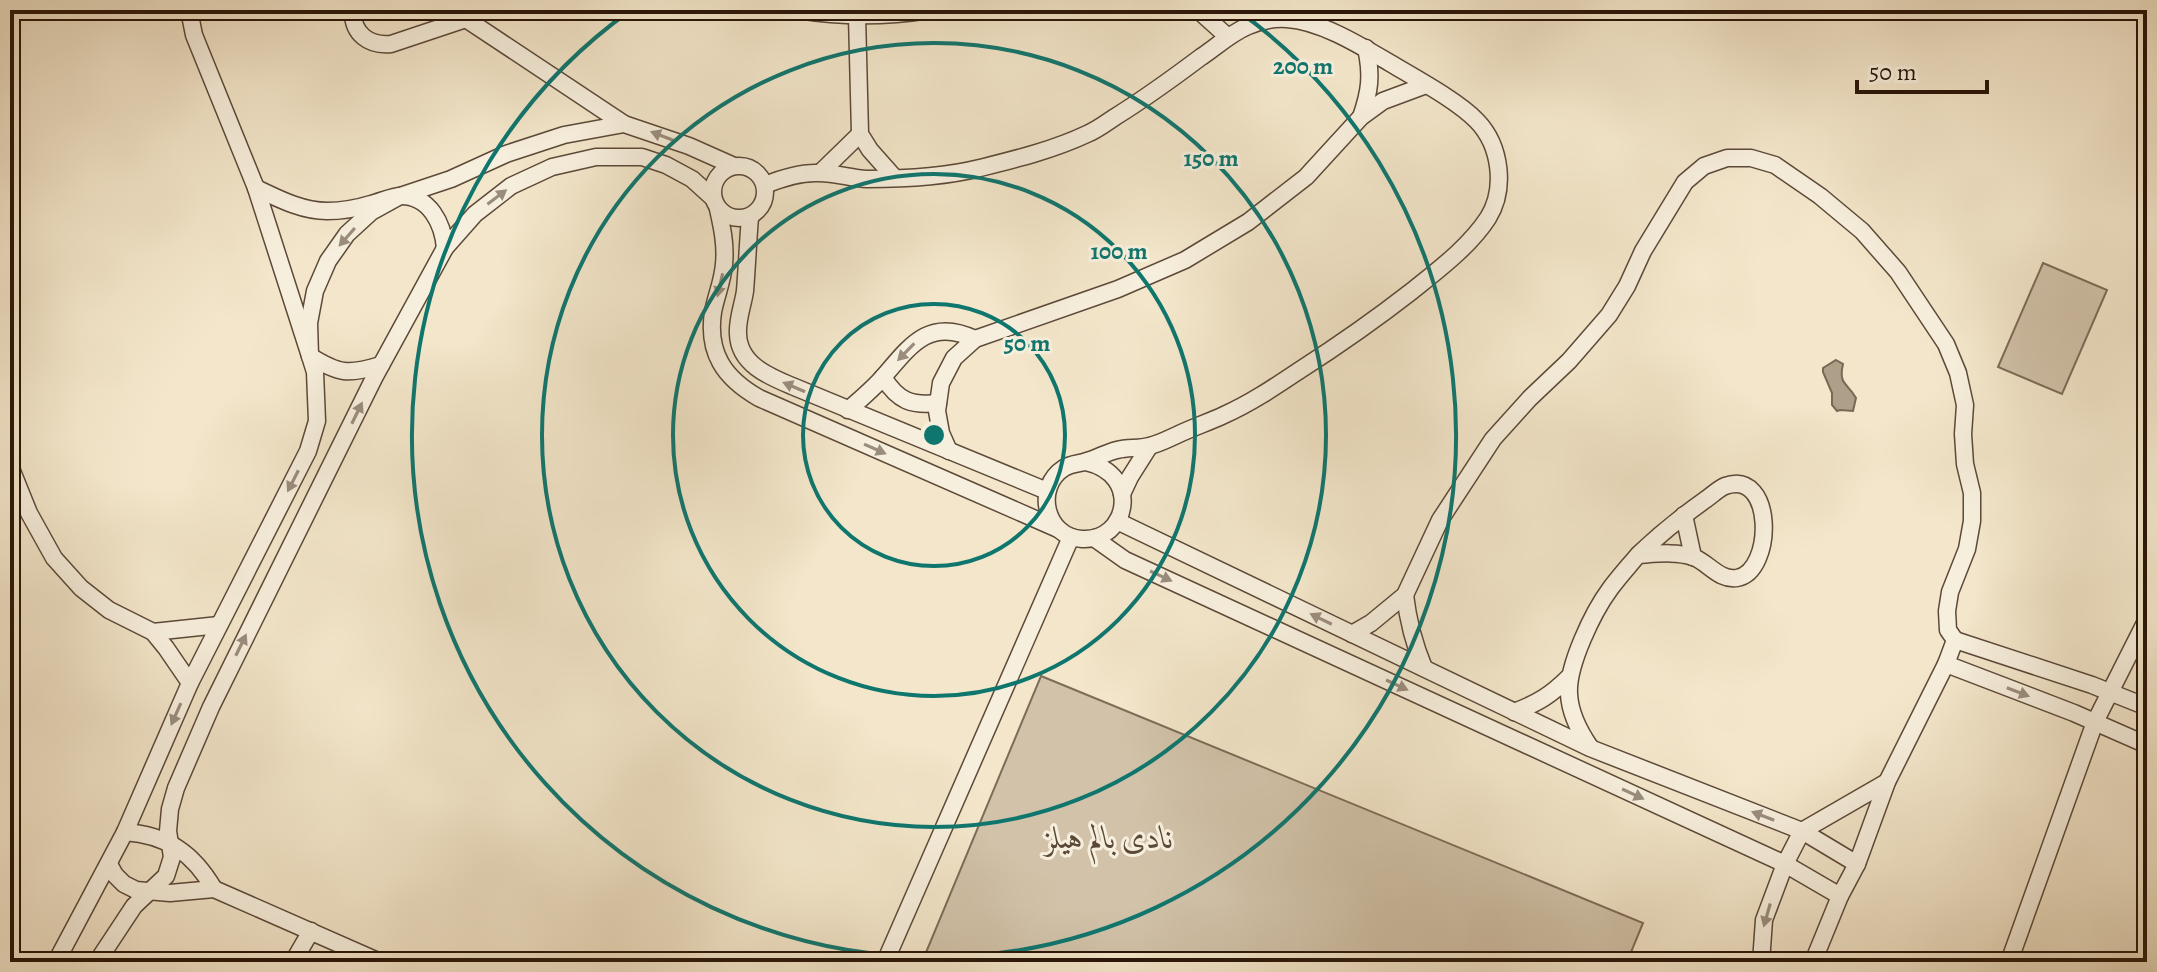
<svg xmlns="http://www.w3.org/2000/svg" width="2157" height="972" font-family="Alegreya,Amiri,serif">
<rect width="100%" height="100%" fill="#f3e6ca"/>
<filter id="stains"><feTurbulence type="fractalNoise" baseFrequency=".0025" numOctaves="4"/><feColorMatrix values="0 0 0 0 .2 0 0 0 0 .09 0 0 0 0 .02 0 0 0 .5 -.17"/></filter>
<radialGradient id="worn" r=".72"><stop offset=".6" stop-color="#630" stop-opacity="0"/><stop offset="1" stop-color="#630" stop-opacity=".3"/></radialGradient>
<g fill="#d1c2a9" stroke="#7d6c58" stroke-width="2">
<polygon points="2043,263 2107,290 2062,394 1998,367"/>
<polygon points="1041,676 1643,923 1627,962 922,962"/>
</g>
<path fill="#ae9f88" stroke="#796855" stroke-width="2" d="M1836,360L1843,364C1838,385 1848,383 1856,398L1853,411L1840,410L1837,411L1832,405V393L1823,372V368Z"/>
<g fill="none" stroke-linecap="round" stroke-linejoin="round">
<g stroke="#5c4938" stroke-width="19">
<g id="street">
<path d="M189,10L194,35L256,188L310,356C339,374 348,375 381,365"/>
<path d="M353,10C352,34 369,46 391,44L466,19L461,11"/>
<path d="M798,10C842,17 885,17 929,10"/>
<polyline points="1198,10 1228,37"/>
<polyline points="857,16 860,134 870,150 894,177"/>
<polyline points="466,19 624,124"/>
<path d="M1361,117C1370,91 1372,75 1366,48"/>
<circle cx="739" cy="192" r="26"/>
<polyline points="821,172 860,134"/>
<path d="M765,185C782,178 800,172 819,173C835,173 851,178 867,179C903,179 944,177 980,168C1016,159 1053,150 1087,134C1097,130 1106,123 1115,117C1144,99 1173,78 1201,57C1216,47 1231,33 1248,26C1260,21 1274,18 1287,19C1321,21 1361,46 1390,63C1415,78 1458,101 1477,121C1501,146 1506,189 1488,218C1469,247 1438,270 1412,291C1376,319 1339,345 1300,370C1276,386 1251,403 1224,415C1209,422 1194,427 1179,434C1170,438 1159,444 1149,446C1139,449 1128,447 1117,450C1107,452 1098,458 1087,461C1079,464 1072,463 1064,468C1034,487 1045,537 1082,539C1127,542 1143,475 1086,462"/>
<path d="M256,188C279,199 302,211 327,211C341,211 358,208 371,204C380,202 392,196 401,196C430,196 443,224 445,248"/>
<path d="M718,209C722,227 726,245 724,264C723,280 716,296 713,312C707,353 724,378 759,398L1058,529"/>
<path d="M750,217C748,241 747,266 745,291C743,305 737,319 738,334C739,364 768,376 792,386L1047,491"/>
<path d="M883,377C898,401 911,406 938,403"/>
<path d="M848,410C861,399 874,388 885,375C912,343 931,318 975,339"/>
<polyline points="949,451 941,433 937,411 941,383 954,358 975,339 1118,289 1185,260 1248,222 1306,177 1361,117 1383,101 1426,85"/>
<polyline points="10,466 29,513 54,558 81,588 109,610 153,632 166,648 190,683"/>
<polyline points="1122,494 1130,477 1149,447"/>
<polyline points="1684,515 1693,557"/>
<polyline points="1117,521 1590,748 1802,831 1857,864"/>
<polyline points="1094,538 1125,560 1785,864 1840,896"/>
<path d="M1405,595C1408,621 1414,644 1424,668"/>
<polyline points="153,632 219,625"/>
<polyline points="1352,634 1371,623 1405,595 1440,520 1493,439 1530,398 1569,361 1609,315 1627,286 1643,251 1685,182 1704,166 1727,158 1751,158 1775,165 1820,196 1862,231 1898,272 1946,344 1958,373 1965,405 1963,434 1965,464 1972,493 1972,521 1967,549 1950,592 1947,611 1948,630 1955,640 1946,664 1887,782 1857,864 1840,896 1813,962"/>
<polyline points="1955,640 2092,685 2147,707"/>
<polyline points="1946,664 2074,713 2147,745"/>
<path d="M1514,712C1538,703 1551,695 1569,677"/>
<path d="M1590,747C1579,731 1570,714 1569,694C1567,666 1593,612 1610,589C1618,578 1628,567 1638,555C1654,554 1677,551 1693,557C1708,562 1719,581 1737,578C1774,572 1775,468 1725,486C1718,489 1711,496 1705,500C1681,517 1659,535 1638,555"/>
<path d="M125,832C167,835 193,853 214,889"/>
<polyline points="109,864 115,875 124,884 136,890 170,893 214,889 380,962"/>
<polyline points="56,962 125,832 190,683 308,451 317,421 315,372 310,356 309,323 315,291 328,261 347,234 371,212 400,196 451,179 506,154 564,135 624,124 689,146 734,166"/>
<polyline points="97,962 134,906 166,876 172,857 168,831 170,809 176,788 211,707 374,378 445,248 475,214 511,186 552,167 596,157 642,157 666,165 692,179 713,198"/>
<polyline points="293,962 311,931"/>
<polyline points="885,962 1071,537"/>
<polyline points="1761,962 1764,920 1785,864 1802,831 1887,782"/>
<polyline points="2009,962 2095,722 2147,619"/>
</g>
</g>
<use href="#street" stroke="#f7efdd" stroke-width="16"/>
</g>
<defs><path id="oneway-solid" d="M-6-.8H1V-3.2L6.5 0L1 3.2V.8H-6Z" transform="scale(2)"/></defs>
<g fill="#9a8d7d">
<use href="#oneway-solid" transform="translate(662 136) rotate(-159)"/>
<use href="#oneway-solid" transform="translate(497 197) rotate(-37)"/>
<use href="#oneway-solid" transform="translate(347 237) rotate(131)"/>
<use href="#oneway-solid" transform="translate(720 285) rotate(103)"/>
<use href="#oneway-solid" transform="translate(906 352) rotate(134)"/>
<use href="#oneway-solid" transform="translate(794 387) rotate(-157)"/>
<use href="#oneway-solid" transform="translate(357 413) rotate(-64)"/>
<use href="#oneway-solid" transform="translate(875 449) rotate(24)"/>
<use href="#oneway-solid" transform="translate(293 481) rotate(117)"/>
<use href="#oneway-solid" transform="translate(1161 576) rotate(25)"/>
<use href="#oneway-solid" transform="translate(1321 619) rotate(-154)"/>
<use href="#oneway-solid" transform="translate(241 645) rotate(-64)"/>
<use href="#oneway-solid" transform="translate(1397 685) rotate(25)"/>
<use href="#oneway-solid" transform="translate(2018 692) rotate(21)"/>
<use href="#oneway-solid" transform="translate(176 714) rotate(114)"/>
<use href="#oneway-solid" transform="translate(1633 794) rotate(25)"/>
<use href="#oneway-solid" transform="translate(1763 816) rotate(-159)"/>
<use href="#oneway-solid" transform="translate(1767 915) rotate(106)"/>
</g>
<g fill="none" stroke="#0f766e" stroke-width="4">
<circle cx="934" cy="435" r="131"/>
<circle cx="934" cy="435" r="261"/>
<circle cx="934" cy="435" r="392"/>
<path d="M1237 10A522 522 0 1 1 631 10"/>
</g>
<g text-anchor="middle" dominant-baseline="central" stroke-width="6" stroke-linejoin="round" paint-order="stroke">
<g font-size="32" font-style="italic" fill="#5b4938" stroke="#f7efdd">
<text x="1109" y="837">نادى بالم هيلز</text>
</g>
</g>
<circle cx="934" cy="435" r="12" fill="#0f766e" stroke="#f7efdd" stroke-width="4"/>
<g font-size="24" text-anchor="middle" font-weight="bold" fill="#0f766e" stroke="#f7efdd" stroke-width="6" stroke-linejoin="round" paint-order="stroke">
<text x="1303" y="74">200 m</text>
<text x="1211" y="166">150 m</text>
<text x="1119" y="259">100 m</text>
<text x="1027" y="351">50 m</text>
</g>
<rect width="2157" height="972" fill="none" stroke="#f3e6ca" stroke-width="40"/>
<rect x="12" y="12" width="2133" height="948" fill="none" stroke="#291508" stroke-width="4"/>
<rect x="20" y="20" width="2117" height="932" fill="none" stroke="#291508" stroke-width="2"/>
<path d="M1857 80v12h130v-12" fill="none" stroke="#291508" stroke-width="4"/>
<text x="1869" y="80" font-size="24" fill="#291508" stroke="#f7efdd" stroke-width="6" paint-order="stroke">50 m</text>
<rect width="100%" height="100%" filter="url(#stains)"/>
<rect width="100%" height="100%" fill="url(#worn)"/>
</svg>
